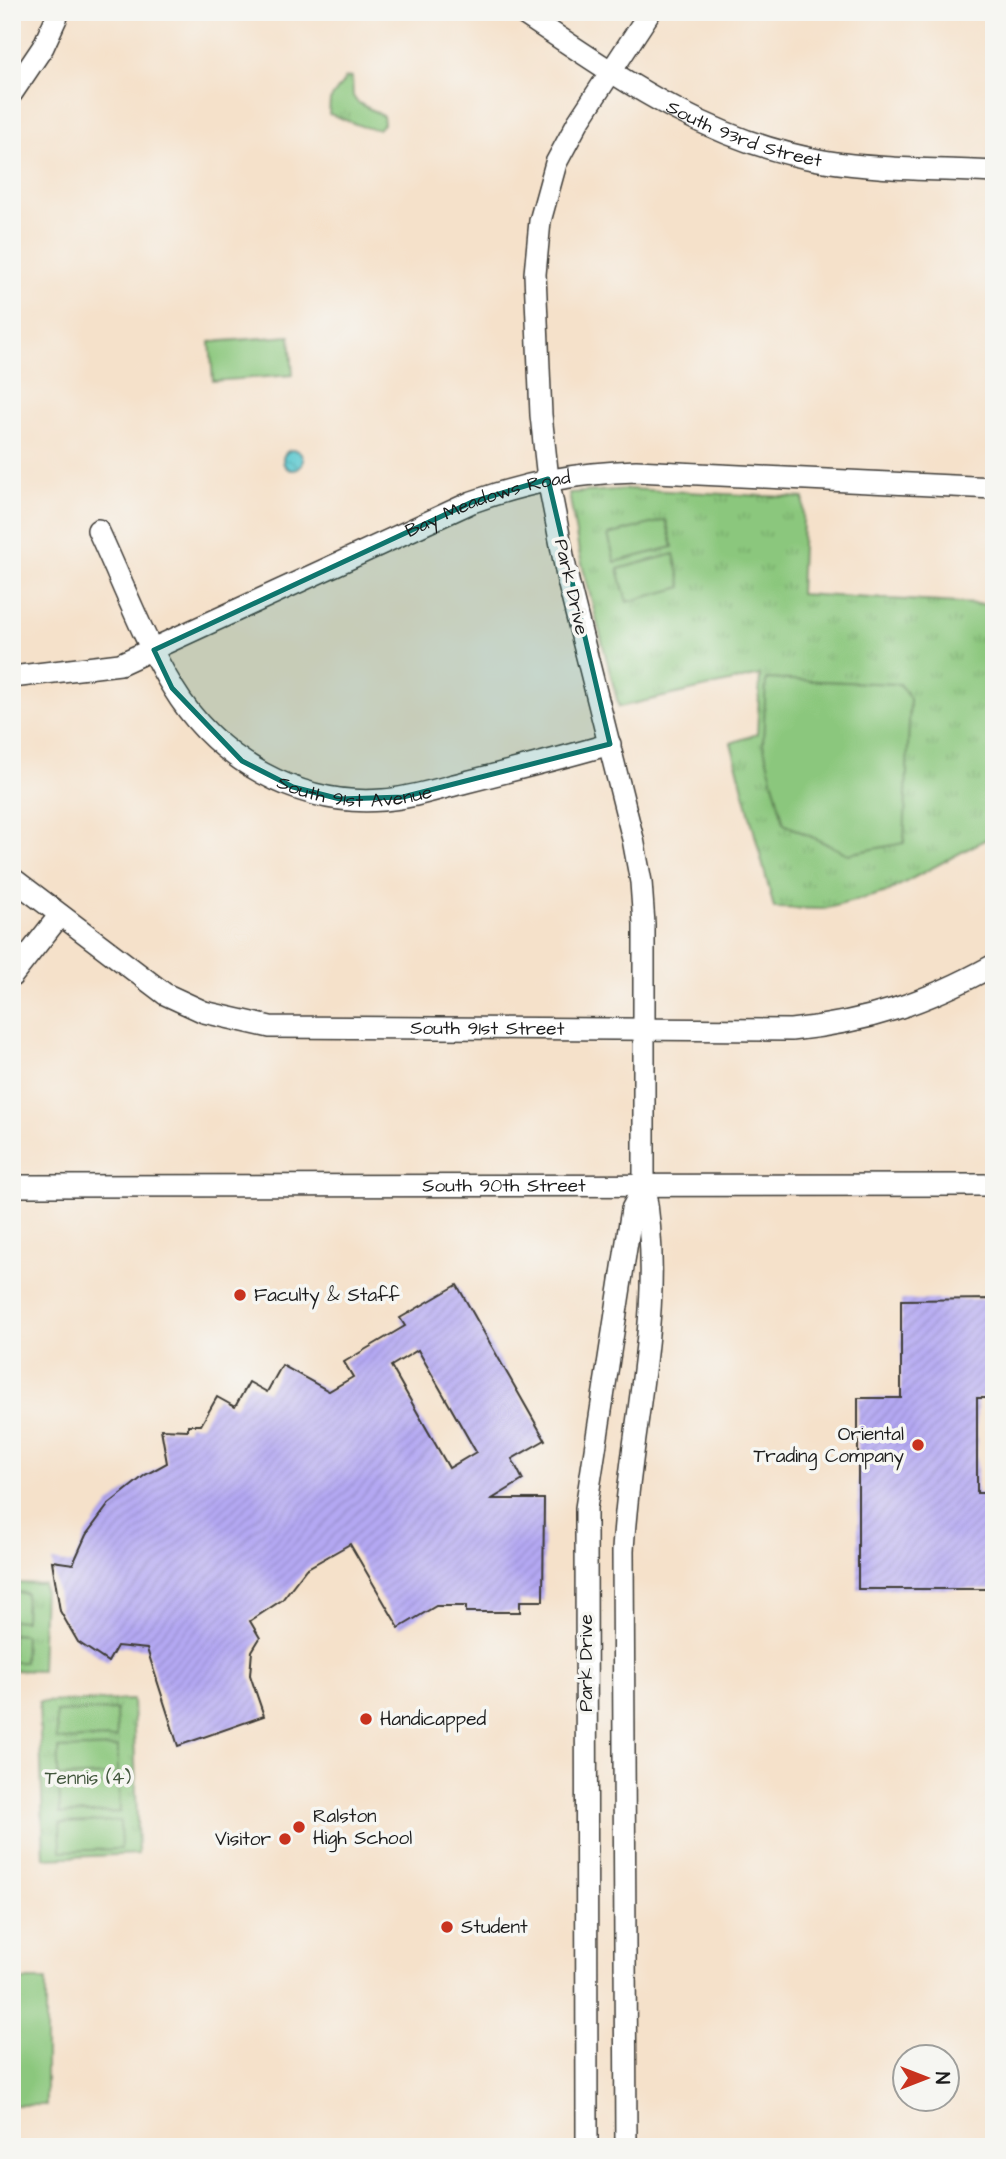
<svg xmlns="http://www.w3.org/2000/svg" width="1006" height="2159" font-family="'Architects Daughter',sans-serif">
<defs>
<pattern id="park-tufts" width="24" height="20" patternUnits="userSpaceOnUse" patternTransform="scale(1.75)"><rect width="24" height="20" fill="#8bc77d"/><path d="M3 7l-1-3M5 7V3M7 7l1-3M15 17l-1-3M17 17v-4M19 17l1-3" fill="none" stroke="#77aa6b"/></pattern>
<pattern id="water-waves" width="16" height="10" patternUnits="userSpaceOnUse" patternTransform="scale(1.75)"><rect width="16" height="10" fill="#5cc9d0"/><path d="M0 5q4-4 8 0t8 0" fill="none" stroke="#4facb2"/></pattern>
<pattern id="building-hatch" width="6" height="6" patternUnits="userSpaceOnUse" patternTransform="scale(1.75)"><rect width="6" height="6" fill="#b4a8f3"/><path d="M-1 1l2-2M0 6l6-6M5 7l2-2" fill="none" stroke="#9a90d0"/></pattern>
</defs>
<rect width="100%" height="100%" fill="#f6f6f2"/>
<filter id="ink" filterUnits="userSpaceOnUse"><feTurbulence type="fractalNoise" baseFrequency=".0143" numOctaves="2"/><feDisplacementMap in="SourceGraphic" scale="14" xChannelSelector="R" yChannelSelector="G"/><feConvolveMatrix kernelMatrix="1 2 1 2 8 2 1 2 1" color-interpolation-filters="sRGB"/></filter>
<filter id="wash" filterUnits="userSpaceOnUse"><feTurbulence type="fractalNoise" baseFrequency=".00686" numOctaves="4" result="noise"/><feDisplacementMap in="SourceGraphic" scale="28" xChannelSelector="R" yChannelSelector="G"/><feGaussianBlur stdDeviation="1.57" result="paint"/><feColorMatrix in="noise" values="0 0 0 0 0 0 0 0 0 0 0 0 0 0 0 0 0 1.4 0 .05"/><feComposite in="paint" operator="in"/></filter>
<g filter="url(#wash)">
<rect width="100%" height="100%" fill="#f5e1ca"/>
<g fill="url(#park-tufts)" stroke="#54724c" stroke-width="2">
<path d="M352,77L353,96L357,102L383,116L384,123L378,129C360,129 345,118 329,114L330,100L346,78Z"/>
<polygon points="629,489 804,498 800,594 994,605 994,835 887,892 824,909 774,908 731,743 757,734 760,675 619,707 579,552 569,493"/>
<polygon points="12,1583 44,1584 41,1671 12,1670"/>
<polygon points="133,1700 138,1854 44,1858 39,1702"/>
</g>
<g fill="#8bc77d" stroke="#54724c" stroke-width="2">
<polygon points="290,336 293,375 213,381 210,342"/>
<polygon points="666,520 673,547 615,562 608,535"/>
<polygon points="674,554 682,587 627,602 618,569"/>
<polygon points="766,679 899,684 910,698 904,843 848,854 784,824 763,744"/>
<polygon points="12,1592 26,1593 25,1621 12,1620"/>
<polygon points="12,1634 25,1635 24,1662 12,1662"/>
<polygon points="116,1710 117,1738 57,1740 56,1712"/>
<polygon points="118,1747 118,1775 58,1777 58,1749"/>
<polygon points="119,1784 120,1812 60,1814 59,1786"/>
<polygon points="120,1821 121,1849 61,1851 60,1823"/>
<rect x="12" y="1980" width="34" height="125"/>
</g>
<circle fill="url(#water-waves)" stroke="#3c7276" stroke-width="2" cx="293" cy="460" r="10"/>
<g id="blocks">
<g fill="url(#building-hatch)" fill-rule="evenodd">
<path d="M457,1285L545,1440L512,1459L523,1480L492,1499H544L543,1601H520V1612H466V1606H436L399,1628L350,1544L306,1569L282,1600L250,1621L260,1638L252,1651L250,1675L264,1716L178,1746L147,1649L117,1646L108,1662L78,1642L60,1611L52,1561L73,1564L86,1535L109,1504L145,1475L167,1463L161,1429L188,1430V1425H201L217,1397L235,1407L249,1382L267,1392L282,1365L329,1391L353,1377L344,1362L405,1326L400,1318ZM418,1350L476,1452L449,1468L391,1366Z"/>
<polygon points="994,1299 994,1398 977,1398 977,1493 994,1493 994,1589 858,1589 858,1398 901,1398 901,1300"/>
</g>
</g>
</g>
<g filter="url(#ink)">
<use href="#blocks" fill-opacity="0" stroke="#3d3a36" stroke-width="2"/>
<g fill="none" stroke-linecap="round" stroke-linejoin="round">
<g stroke="#3d3a36" stroke-width="24">
<g id="minor">
<path id="s1" d="M521,12C617,76 707,142 824,161C879,170 938,169 994,172"/>
<polyline points="12,93 43,47 59,12"/>
<path id="s2" d="M98,530C121,579 145,643 173,688C216,759 299,807 383,800C411,798 438,789 466,782C514,770 562,758 610,744"/>
<path id="s3" d="M12,677L120,664L472,502C528,482 577,473 636,471L994,488"/>
<path id="s4" d="M12,878L165,994L204,1012L270,1027L791,1030C868,1022 925,1003 994,965"/>
<polyline points="12,976 60,915"/>
<path id="s5" d="M12,1186L994,1185"/>
<polyline points="587,2147 586,1508 632,1209 644,1186"/>
<path d="M626,2147L623,1551C629,1428 667,1310 644,1186V924L641,882L633,839L568,581L548,479L541,415L535,274L540,221L556,163L578,122L650,12"/>
</g>
</g>
<use href="#minor" stroke="#fff" stroke-width="21"/>
</g>
</g>
<path fill="#0f766e" fill-opacity="0.2" stroke="#0f766e" stroke-width="5" stroke-linejoin="round" d="M548,479L610,744L403,797L340,799L293,787L242,761L172,688L154,650L472,502Z"/>
<g fill="#c8321e" stroke="#f6f6f2" stroke-width="2.5">
<circle cx="240" cy="1295" r="7"/>
<circle cx="918" cy="1445" r="7"/>
<circle cx="366" cy="1719" r="7"/>
<circle cx="299" cy="1827" r="7"/>
<circle cx="285" cy="1839" r="7"/>
<circle cx="447" cy="1927" r="7"/>
</g>
<g text-anchor="middle" dominant-baseline="central" stroke-width="7" stroke-linejoin="round" paint-order="stroke">
<g font-size="19" fill="#1c1c1c" stroke="#f6f6f2">
<text stroke="none"><textPath href="#s1" startOffset="256">South 93rd Street</textPath></text>
<text stroke="none"><textPath href="#s3" startOffset="511">Bay Meadows Road</textPath></text>
<text transform="translate(571 587) rotate(77)">Park Drive</text>
<text stroke="none"><textPath href="#s2" startOffset="396">South 91st Avenue</textPath></text>
<text stroke="none"><textPath href="#s4" startOffset="520">South 91st Street</textPath></text>
<text stroke="none"><textPath href="#s5" startOffset="492">South 90th Street</textPath></text>
<text transform="translate(586 1663) rotate(-90)">Park Drive</text>
</g>
<g font-size="19" fill="#1c1c1c" stroke="#f6f6f2" text-anchor="start">
<text x="254" y="1295">Faculty &amp; Staff</text>
<text x="904" y="1434" text-anchor="end">Oriental<tspan x="904" dy="22">Trading Company</tspan></text>
<text x="380" y="1719">Handicapped</text>
<text x="313" y="1816">Ralston<tspan x="313" dy="22">High School</tspan></text>
<text x="271" y="1839" text-anchor="end">Visitor</text>
<text x="461" y="1927">Student</text>
</g>
<g font-size="19" fill="#43583e" stroke="#f6f6f2">
<text x="88" y="1778">Tennis (4)</text>
</g>
</g>
<rect width="1006" height="2159" fill="none" stroke="#f6f6f2" stroke-width="42"/>
<g transform="translate(926 2078) rotate(90)"><circle r="33" fill="#f6f6f2" stroke="#9f9f9c" stroke-width="2"/>
<path d="M0-5L12 26L0 18L-12 26Z" fill="#c8321e"/>
<text y="-10" font-size="19" font-weight="bold" text-anchor="middle" fill="#1c1c1c">N</text>
</g>
</svg>
